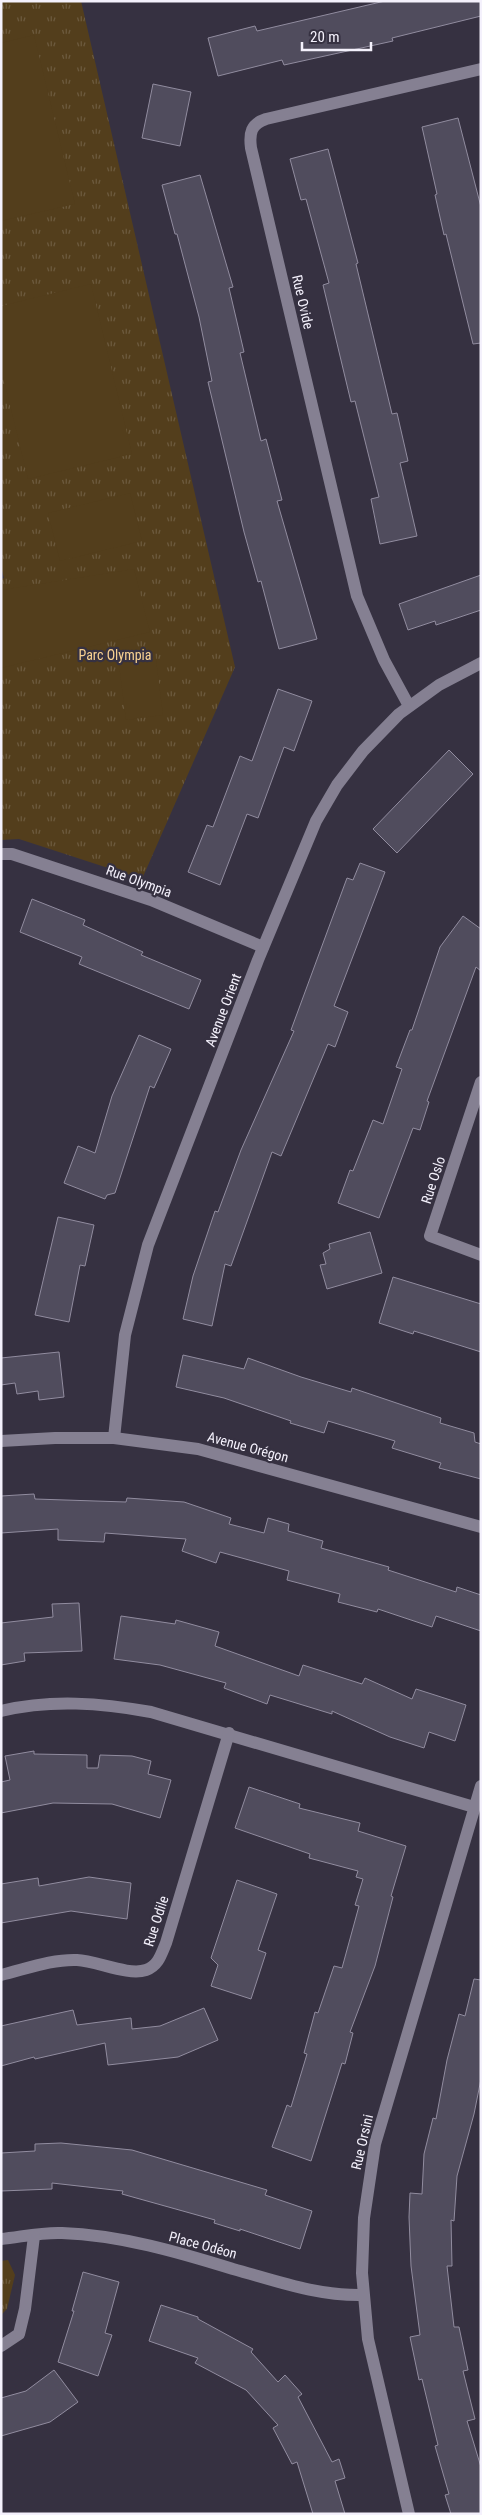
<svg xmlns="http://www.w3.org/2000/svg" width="482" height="2515" font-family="'Roboto Condensed',sans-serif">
<defs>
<pattern id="grass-tufts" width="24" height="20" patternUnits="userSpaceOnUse" patternTransform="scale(1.25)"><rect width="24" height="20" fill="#533e1c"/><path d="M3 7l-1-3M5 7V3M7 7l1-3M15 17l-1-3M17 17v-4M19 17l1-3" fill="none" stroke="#6c5a3e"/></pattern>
</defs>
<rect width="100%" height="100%" fill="#363141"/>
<g fill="url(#grass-tufts)">
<polygon points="1,1 81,1 235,667 142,879 19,839 1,840 1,579 4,578 1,567"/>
<polygon points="8,2260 15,2275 7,2309 1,2315 1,2261"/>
</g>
<g fill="#533e1c">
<polygon points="34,35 75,204 1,221 1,43"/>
<polygon points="91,284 132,454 28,479 1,368 1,306"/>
<polygon points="130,493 142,541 60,561 48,513"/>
<polygon points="134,569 150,632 1,668 1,590"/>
<polygon points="155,652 163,715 126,720 118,657"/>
</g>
<g fill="#504c5d" stroke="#918c9f">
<polygon points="385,1 481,1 481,16 392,38 393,41 284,65 282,60 218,76 208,38 255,26 257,31"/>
<polygon points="153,84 191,92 180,146 142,138"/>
<polygon points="458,118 481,207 481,343 473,344 446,234 444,235 435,195 437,194 422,127"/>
<polygon points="328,149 358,263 356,264 392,414 397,413 408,461 400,463 417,536 380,544 371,499 379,497 355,401 351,402 323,285 329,283 306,199 301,200 290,159"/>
<polygon points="200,175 233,287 229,288 244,352 240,353 261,441 266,439 282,500 277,501 317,639 279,649 261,581 258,582 244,532 208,382 212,381 199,317 177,234 175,234 162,185"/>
<polygon points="481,575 481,610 436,625 435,621 408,630 399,604"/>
<polygon points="278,689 312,701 294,751 284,747 258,818 247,814 220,885 188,872 207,825 213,827 240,756 252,761"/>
<polygon points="449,750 473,774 397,853 373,829"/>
<polygon points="360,863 385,872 334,1006 348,1012 335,1047 328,1044 281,1156 272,1152 231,1266 225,1264 212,1326 183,1319 193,1276 215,1211 218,1212 241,1150 294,1031 291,1030 347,878 353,880"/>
<polygon points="32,899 85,920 83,925 143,952 141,955 201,980 189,1009 79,964 82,957 20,932"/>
<polygon points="463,916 481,929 481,971 476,967 427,1101 429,1102 420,1130 413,1128 379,1218 338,1203 350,1170 353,1171 373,1120 383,1124 402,1069 396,1067 410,1030 412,1030 440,947"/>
<polygon points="139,1035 171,1049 154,1088 150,1086 115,1193 107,1195 105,1199 64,1183 78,1146 95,1153 112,1096"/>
<polygon points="58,1217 94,1225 85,1266 80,1265 69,1322 35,1315"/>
<polygon points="370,1232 382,1273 327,1289 320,1265 326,1264 323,1253 330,1249 329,1244"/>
<polygon points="393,1277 481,1304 481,1352 414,1331 413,1334 379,1323"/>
<polygon points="59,1352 64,1397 39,1400 38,1391 17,1394 15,1383 1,1385 1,1358"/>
<polygon points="183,1355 244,1369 248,1358 301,1377 351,1392 352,1388 441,1418 440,1423 474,1433 475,1442 481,1444 481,1479 439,1468 441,1463 392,1448 395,1441 328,1421 324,1433 290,1423 291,1421 224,1398 176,1387"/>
<polygon points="34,1494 35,1499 126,1502 127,1498 184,1502 231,1518 229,1524 264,1533 268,1518 289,1524 288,1531 323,1541 321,1548 389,1567 388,1570 456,1592 457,1587 481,1595 481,1631 436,1616 432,1627 378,1609 377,1612 338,1602 340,1594 287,1580 289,1571 220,1552 216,1563 182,1551 186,1539 105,1533 104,1542 58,1540 58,1529 1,1533 1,1496"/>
<polygon points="79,1603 82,1651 24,1653 25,1661 1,1665 1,1623 53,1617 52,1604"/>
<polygon points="121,1616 175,1624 176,1620 219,1632 215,1646 299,1676 303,1665 362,1684 365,1678 412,1699 416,1689 466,1705 455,1741 429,1732 424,1748 390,1737 332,1711 332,1714 270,1695 267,1704 224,1688 226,1683 160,1665 114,1659"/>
<polygon points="34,1751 34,1754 87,1755 87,1768 98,1768 100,1755 132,1756 151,1761 148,1774 171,1780 160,1818 112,1804 53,1803 1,1813 1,1782 10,1780 5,1756"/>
<polygon points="249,1787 300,1804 299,1808 360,1823 358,1831 406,1846 391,1896 393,1897 375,1966 350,2032 353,2033 345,2064 342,2063 311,2161 272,2147 287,2105 291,2107 307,2054 304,2053 315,2012 318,2013 334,1966 342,1968 359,1906 355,1905 363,1879 356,1877 358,1871 309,1858 310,1854 235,1828"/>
<polygon points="89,1877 131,1883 127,1919 71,1911 1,1923 1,1884 38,1878 39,1886"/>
<polygon points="237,1880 277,1894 258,1950 266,1953 251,1999 211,1986 218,1965 211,1958"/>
<polygon points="474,1979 481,1980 481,2079 474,2114 457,2176 454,2221 451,2220 452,2266 447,2266 454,2327 459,2327 468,2370 463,2371 475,2419 467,2421 481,2467 481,2514 451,2514 445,2495 449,2494 435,2446 438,2445 422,2379 419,2380 410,2337 420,2335 411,2266 409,2217 410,2193 422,2194 424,2154 433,2118 436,2119 447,2060 459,2014 465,2016"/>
<polygon points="204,2008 218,2040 178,2057 108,2065 105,2043 35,2059 34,2057 1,2066 1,2026 73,2010 77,2025 131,2018 132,2029 160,2026"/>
<polygon points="61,2143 132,2150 267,2190 265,2195 312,2211 300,2249 240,2229 240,2231 214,2223 215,2220 122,2194 123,2191 52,2183 52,2189 1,2191 1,2153 35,2151 35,2144"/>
<polygon points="83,2272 119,2282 105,2333 112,2335 98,2376 58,2362 74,2311 72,2311"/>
<polygon points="161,2305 198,2317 198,2319 253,2349 251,2352 278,2382 285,2375 302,2394 298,2397 332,2462 339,2459 345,2478 335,2481 345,2514 313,2514 297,2462 292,2464 273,2428 278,2425 246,2390 195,2363 198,2358 149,2341"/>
<polygon points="54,2370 78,2402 50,2422 1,2436 1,2398 26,2391"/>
</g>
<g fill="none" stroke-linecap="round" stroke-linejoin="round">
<g stroke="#858092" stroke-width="12">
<path d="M409,706L384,660L357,596L251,148C249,133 251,124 266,119L481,69"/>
<polyline points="1,854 12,854 151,900 263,947"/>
<polyline points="481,1082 430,1236 481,1255"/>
<polyline points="114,1438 125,1335 148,1245 258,960 316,821 337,785 363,751 399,714 439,685 481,663"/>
<polyline points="1,1441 55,1438 114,1438 198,1449 481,1527"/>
<path d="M1,1711C51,1699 101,1703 151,1712L474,1807"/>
<path d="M1,1975C26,1969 52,1959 77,1960C97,1961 128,1976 146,1970C158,1966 161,1955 166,1943L229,1733"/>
<path d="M1,2239C21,2237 42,2232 62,2233C120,2235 178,2252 233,2269C277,2281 317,2296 363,2295"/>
<polyline points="1,2346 19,2334 25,2309 34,2236"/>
<polyline points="409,2514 368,2339 362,2273 364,2218 375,2144 481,1786"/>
</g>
</g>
<g text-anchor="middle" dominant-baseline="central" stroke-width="4.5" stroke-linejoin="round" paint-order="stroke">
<g font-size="14" fill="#f4f1fc" stroke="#363141">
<text transform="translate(303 302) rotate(77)">Rue Ovide</text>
<text transform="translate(139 881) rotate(20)">Rue Olympia</text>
<text transform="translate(223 1010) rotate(-69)">Avenue Orient</text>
<text transform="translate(433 1180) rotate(-72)">Rue Oslo</text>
<text transform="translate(248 1447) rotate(15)">Avenue Orégon</text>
<text transform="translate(156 1921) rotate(-72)">Rue Odile</text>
<text transform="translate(362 2142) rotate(-77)">Rue Orsini</text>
<text transform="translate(203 2245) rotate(15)">Place Odéon</text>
</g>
<g font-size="14" fill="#f8d191" stroke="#363141">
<text x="115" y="655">Parc Olympia</text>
</g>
</g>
<rect width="482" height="2515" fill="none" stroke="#f4f1fc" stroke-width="5"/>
<path d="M302 42v8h69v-8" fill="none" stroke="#f4f1fc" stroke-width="2.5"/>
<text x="310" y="42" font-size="15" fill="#f4f1fc" stroke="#363141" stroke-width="4" paint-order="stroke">20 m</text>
</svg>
